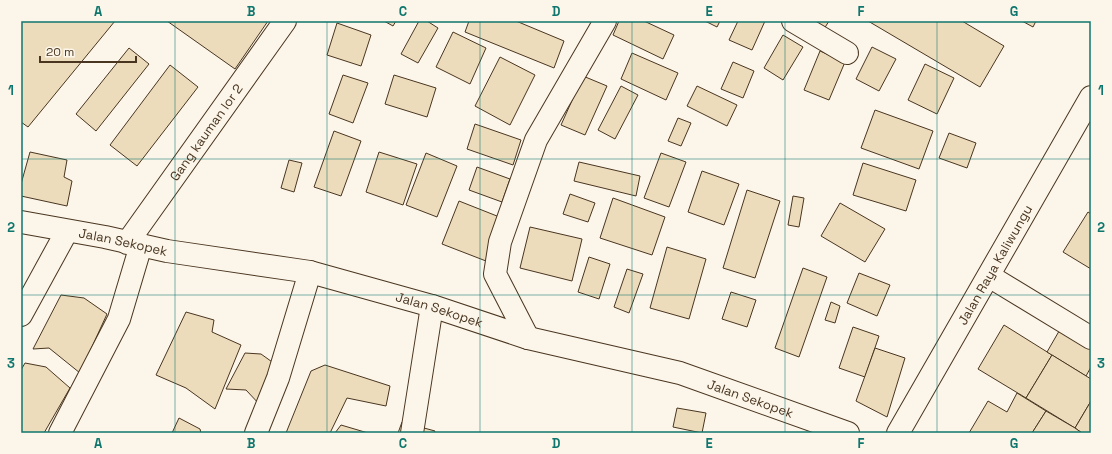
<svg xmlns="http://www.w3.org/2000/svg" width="1112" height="454" font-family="'Space Grotesk',sans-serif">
<rect width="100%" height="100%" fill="#fbf6e9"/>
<g fill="#ecdcbc" stroke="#4a3520">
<polygon points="21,21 115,21 28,127 21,122"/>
<polygon points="167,21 268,21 235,69"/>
<polygon points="384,21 396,21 393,26"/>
<polygon points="419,21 427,21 438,28 418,63 401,54"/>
<polygon points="469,21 516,21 564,41 554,68 465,32"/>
<polygon points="619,21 644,21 674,35 663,59 613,35"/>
<polygon points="705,21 720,21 717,27"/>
<polygon points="738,21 765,21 752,50 729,40"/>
<polygon points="811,21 829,21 824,29"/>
<polygon points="868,21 962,21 1004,46 980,87"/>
<polygon points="1022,21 1036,21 1033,27"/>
<polygon points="337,23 371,35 361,66 327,55"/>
<polygon points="453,32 486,48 470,84 436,67"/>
<polygon points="783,35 803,47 783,80 764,68"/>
<polygon points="872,47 896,59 879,91 856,79"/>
<polygon points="129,48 149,64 96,131 76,114"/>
<polygon points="820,51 845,62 829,100 804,90"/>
<polygon points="632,53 678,73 666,100 621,79"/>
<polygon points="500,57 535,75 510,125 475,106"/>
<polygon points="733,62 754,71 743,98 721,89"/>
<polygon points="925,64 954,78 937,114 908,100"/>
<polygon points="170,65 198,87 137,166 110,145"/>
<polygon points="343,75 368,83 353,123 329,114"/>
<polygon points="394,75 436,88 427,117 385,104"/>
<polygon points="583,76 607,86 585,135 561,125"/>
<polygon points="621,86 638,95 615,139 598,130"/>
<polygon points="697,86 737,105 727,126 687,106"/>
<polygon points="875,110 933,131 919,169 861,148"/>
<polygon points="678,118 691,123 681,146 668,141"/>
<polygon points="475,124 521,140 513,165 467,149"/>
<polygon points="334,131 361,141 341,196 314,187"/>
<polygon points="949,133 976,143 967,168 939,158"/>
<polygon points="30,152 67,160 64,177 72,181 67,206 21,196 21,184"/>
<polygon points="379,152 417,164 403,205 366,192"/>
<polygon points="426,153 457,166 437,217 406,205"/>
<polygon points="661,153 686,162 669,207 644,198"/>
<polygon points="289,160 302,163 294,192 281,188"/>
<polygon points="579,162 640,176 636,196 574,181"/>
<polygon points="863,163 916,180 906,211 853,195"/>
<polygon points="477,167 510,179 502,202 469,190"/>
<polygon points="702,171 739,184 724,225 688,212"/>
<polygon points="747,190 780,201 755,278 723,268"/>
<polygon points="570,194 595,203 588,222 563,214"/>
<polygon points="793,196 804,198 799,227 788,225"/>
<polygon points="613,198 665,217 652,255 600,238"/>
<polygon points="459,201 502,218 486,261 442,244"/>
<polygon points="840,203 885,229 865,262 821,236"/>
<polygon points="1088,212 1091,214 1091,269 1063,252"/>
<polygon points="530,227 582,239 572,281 520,268"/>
<polygon points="667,247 706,259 689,319 650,308"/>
<polygon points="589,257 610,264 599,299 578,292"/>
<polygon points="803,268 827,277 799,357 775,348"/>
<polygon points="627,269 643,274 629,313 614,307"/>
<polygon points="859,273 890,285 877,316 847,303"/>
<polygon points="731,292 756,300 747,327 722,319"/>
<polygon points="61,295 84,298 107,314 80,373 49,348 33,349"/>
<polygon points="831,302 840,306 835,323 825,320"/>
<polygon points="186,312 214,320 212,332 241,345 215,409 186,388 156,375"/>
<polygon points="1004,325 1052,355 1026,398 978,369"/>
<polygon points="1062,326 1091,344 1091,367 1086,376 1047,352"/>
<polygon points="853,327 879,336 865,377 839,368"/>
<polygon points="875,348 905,358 887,417 856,401"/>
<polygon points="245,353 261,354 275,364 261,406 246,390 226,389"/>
<polygon points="1052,355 1091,379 1091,401 1075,428 1026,398"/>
<polygon points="25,363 46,367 70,388 44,433 21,433 21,370"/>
<polygon points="325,365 390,386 386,406 347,398 330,433 286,433 311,371"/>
<polygon points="1017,393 1046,411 1032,433 969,433 988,401 1007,412"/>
<polygon points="1091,401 1091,433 1082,433 1075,428"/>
<polygon points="677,408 706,413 702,433 673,427"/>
<polygon points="1046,411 1075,428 1082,433 1032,433"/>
<polygon points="179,418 200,429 201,433 172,433"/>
<polygon points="402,422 435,431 434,433 398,433"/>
<polygon points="341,425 368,433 335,433"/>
</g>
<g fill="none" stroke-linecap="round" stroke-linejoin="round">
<g stroke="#4a3520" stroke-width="24">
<g id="minor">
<polyline points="793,21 847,53"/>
<path id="s1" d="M127,243L285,21"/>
<polyline points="989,276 1091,338"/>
<polyline points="21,315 67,231"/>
<polyline points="528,338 495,274 500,242 536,140 605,21"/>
<polyline points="60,433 119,319 141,245"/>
<polyline points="256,433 278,378 310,272"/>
<polyline points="412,433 432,306"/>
</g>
</g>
<g stroke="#4a3520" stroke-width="24">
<g id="tertiary">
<path id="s2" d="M21,222L105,237L167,251L310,272L432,306L528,338L680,373L848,433"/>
</g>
</g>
<g stroke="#4a3520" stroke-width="24">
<g id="primary">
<path id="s3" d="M898,433L1091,97"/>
</g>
</g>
<use href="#minor" stroke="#fbf6e9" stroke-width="22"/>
<use href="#tertiary" stroke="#fbf6e9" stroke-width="22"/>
<use href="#primary" stroke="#fbf6e9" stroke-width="22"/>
</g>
<path fill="none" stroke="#0f766e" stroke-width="1" stroke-opacity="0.55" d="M175,21V433M327,21V433M480,21V433M632,21V433M785,21V433M937,21V433M21,159H1091M21,295H1091"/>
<g text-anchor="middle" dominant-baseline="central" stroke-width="3" stroke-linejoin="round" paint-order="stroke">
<g font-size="13" fill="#4a3520" stroke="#fbf6e9">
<text stroke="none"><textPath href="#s1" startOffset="136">Gang kauman lor 2</textPath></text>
<text stroke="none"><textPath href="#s2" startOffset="104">Jalan Sekopek</textPath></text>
<text stroke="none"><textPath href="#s3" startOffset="194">Jalan Raya Kaliwungu</textPath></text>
<text stroke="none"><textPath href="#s2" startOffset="428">Jalan Sekopek</textPath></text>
<text stroke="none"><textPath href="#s2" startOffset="752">Jalan Sekopek</textPath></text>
</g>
</g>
<rect width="1112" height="454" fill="none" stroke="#fbf6e9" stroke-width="44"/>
<path d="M40 56v6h96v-6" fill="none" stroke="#4a3520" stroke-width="2"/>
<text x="46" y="56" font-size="12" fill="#4a3520" stroke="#fbf6e9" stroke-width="3" paint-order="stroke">20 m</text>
<rect x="22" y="22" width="1068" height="410" fill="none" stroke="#0f766e" stroke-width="1.5"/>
<g font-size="13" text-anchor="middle" font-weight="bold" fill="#0f766e">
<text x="98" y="16">A</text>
<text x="251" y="16">B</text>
<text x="403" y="16">C</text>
<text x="556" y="16">D</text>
<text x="709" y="16">E</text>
<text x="861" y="16">F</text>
<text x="1014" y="16">G</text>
<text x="11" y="95">1</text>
<text x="1101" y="95">1</text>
<text x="11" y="232">2</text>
<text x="1101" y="232">2</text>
<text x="11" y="368">3</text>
<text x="1101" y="368">3</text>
<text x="98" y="448">A</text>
<text x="251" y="448">B</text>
<text x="403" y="448">C</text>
<text x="556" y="448">D</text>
<text x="709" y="448">E</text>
<text x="861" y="448">F</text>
<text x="1014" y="448">G</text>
</g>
</svg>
